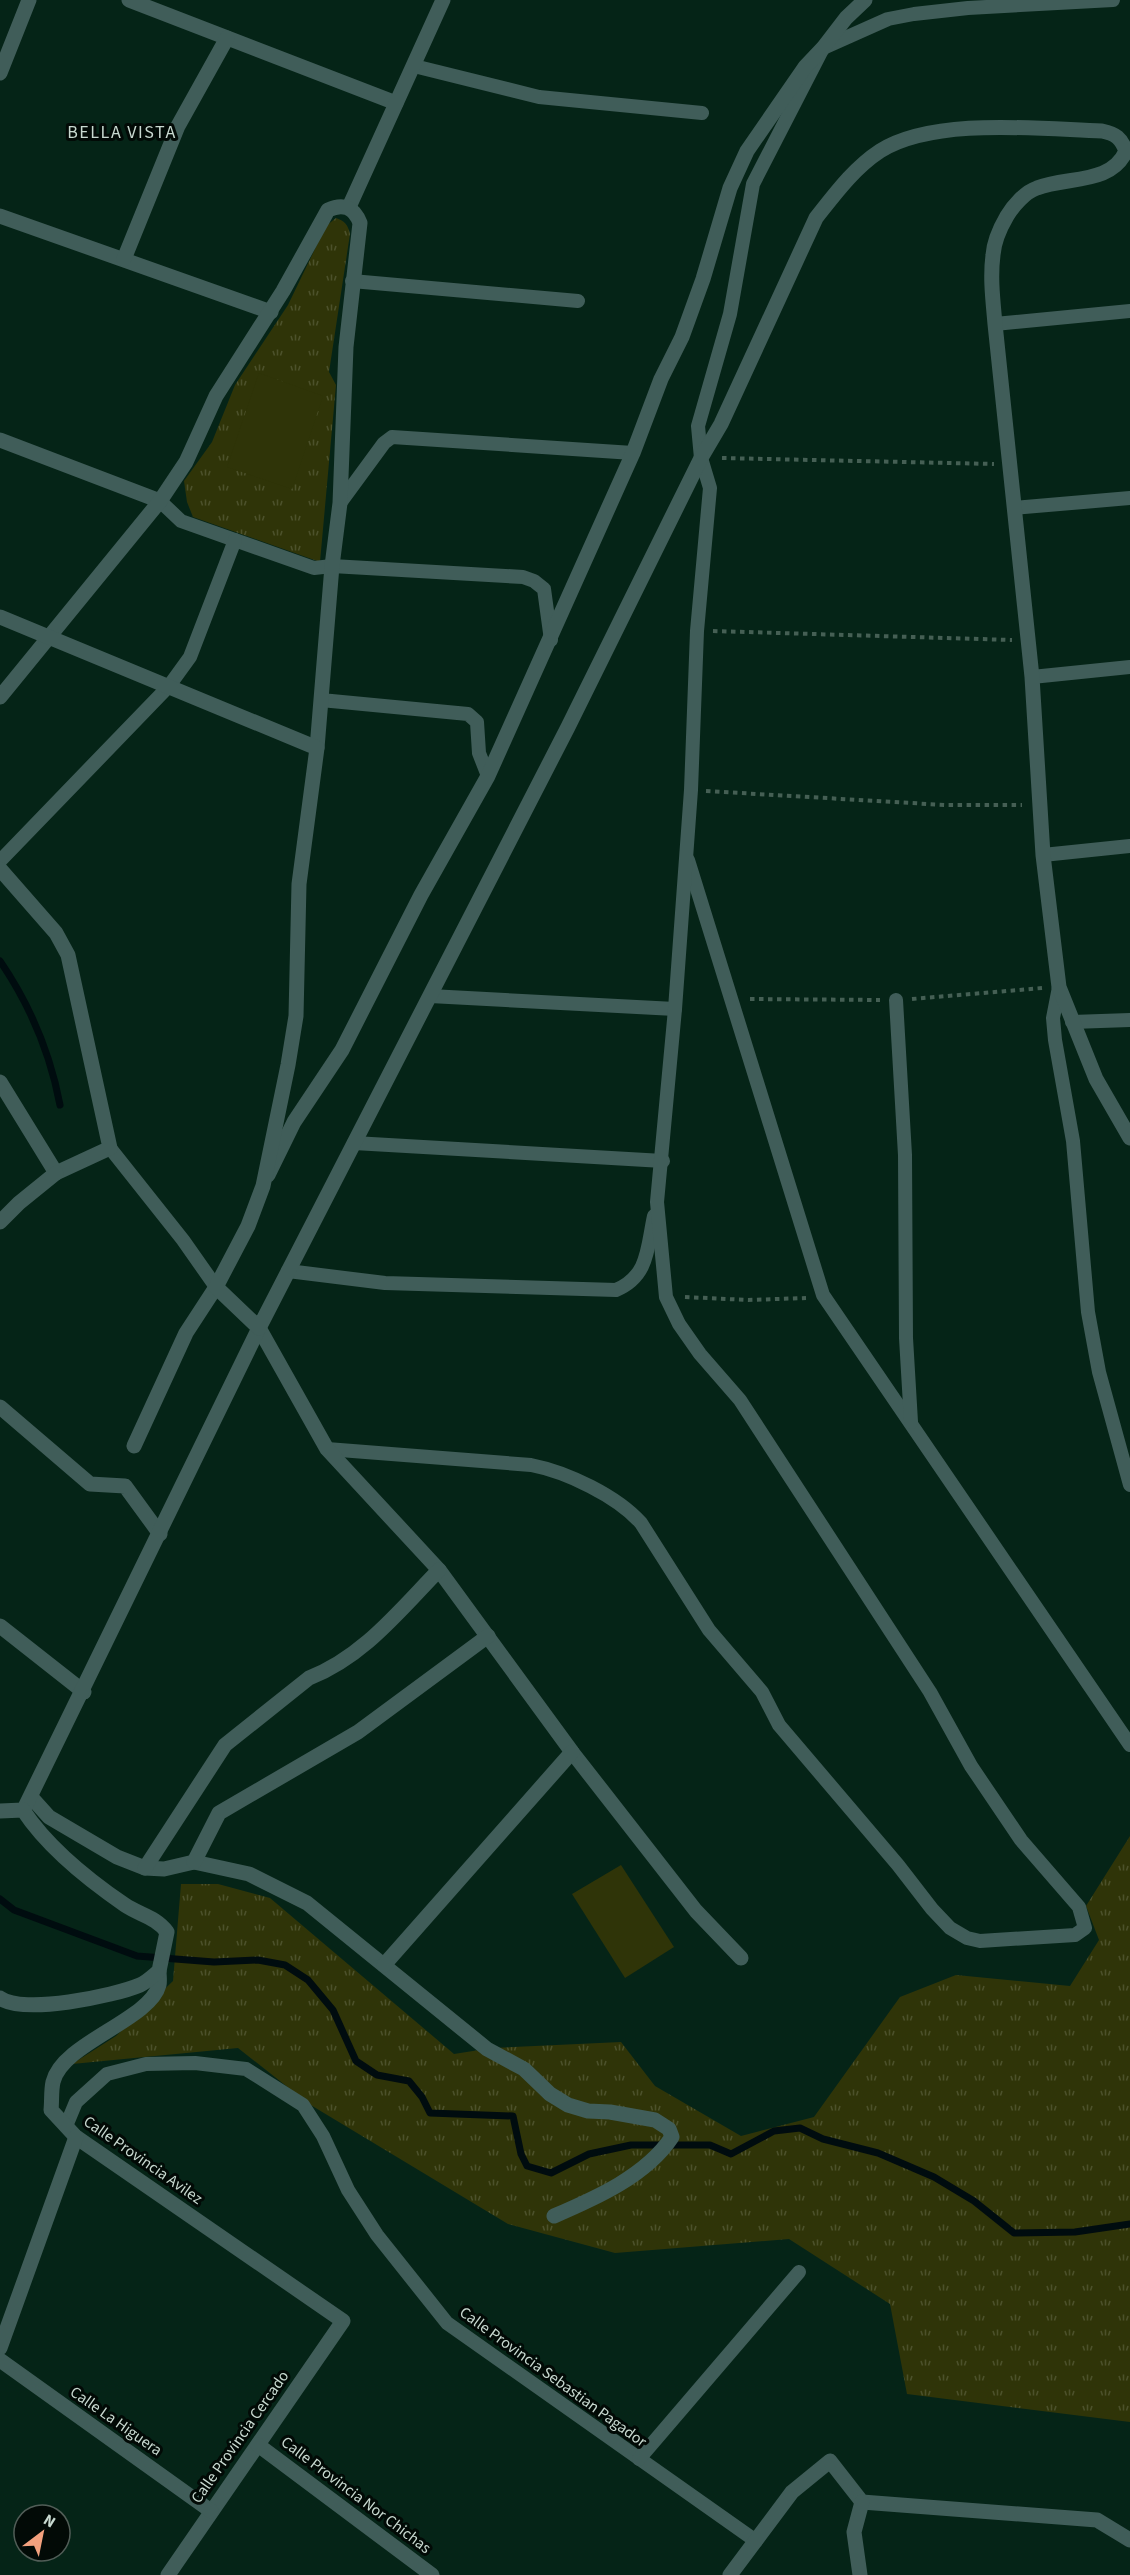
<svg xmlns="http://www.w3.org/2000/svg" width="1130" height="2575" font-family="'Source Sans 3',sans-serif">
<defs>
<pattern id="grass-tufts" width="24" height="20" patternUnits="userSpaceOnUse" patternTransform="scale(1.5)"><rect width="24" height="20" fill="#2f3408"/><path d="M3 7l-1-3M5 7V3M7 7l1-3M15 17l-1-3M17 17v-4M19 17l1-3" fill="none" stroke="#4c512b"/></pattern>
</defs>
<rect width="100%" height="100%" fill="#052417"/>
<g fill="url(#grass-tufts)">
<path d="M336,218C345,221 348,225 350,234L329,372L336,385L320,562L193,517L187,502L184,481L212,442L235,385L288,305L326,226Z"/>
<polygon points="1130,1836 1130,2422 907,2394 890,2304 789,2239 615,2253 508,2224 309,2104 238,2048 72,2064 116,2036 173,1981 181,1884 218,1884 270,1898 454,2054 492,2048 621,2042 655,2086 741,2136 814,2117 900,1997 956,1975 1070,1986 1099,1940 1086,1906"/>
</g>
<g fill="#2f3408">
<polygon points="259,373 323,396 292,489 227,467"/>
<polygon points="621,1865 674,1947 625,1978 572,1894"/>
</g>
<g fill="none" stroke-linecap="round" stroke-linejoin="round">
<g stroke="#000c0f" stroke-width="7">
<path d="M0,961C30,1005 50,1052 60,1105"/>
<polyline points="0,1899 14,1910 137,1956 214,1962 258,1960 285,1965 308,1980 333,2010 356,2061 377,2075 409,2081 422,2097 430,2113 513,2116 521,2154 527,2166 551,2173 589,2154 631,2145 710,2145 731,2154 774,2131 800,2128 823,2139 878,2153 934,2177 974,2201 1014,2233 1075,2232 1130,2224"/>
</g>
<g stroke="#455f54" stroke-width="4" stroke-dasharray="4.5 4.5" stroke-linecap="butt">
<polyline points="722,458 994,464"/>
<polyline points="713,631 1012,640"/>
<polyline points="706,791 945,805 1022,805"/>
<polyline points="750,999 880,1000"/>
<polyline points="912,999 1042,988"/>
<polyline points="685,1297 748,1300 806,1298"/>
</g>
<g stroke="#405d59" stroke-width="14">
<polyline points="414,66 539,97 702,113"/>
<polyline points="352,281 578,301"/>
<polyline points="995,324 1130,311"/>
<polyline points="160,501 181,521 314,568 332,566 523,577 534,581 544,589 551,640"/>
<polyline points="340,503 384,443 392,437 633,453"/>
<polyline points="1014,508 1130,498"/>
<polyline points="1032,677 1130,667"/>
<polyline points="321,700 468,714 477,722 479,753 488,776"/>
<polyline points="1043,855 1130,846"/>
<polyline points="688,860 823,1295 1130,1745"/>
<polyline points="0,861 169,686 190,657 235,540"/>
<polyline points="1059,987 1053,1018 1055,1040 1073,1141 1088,1312 1099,1372 1130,1485"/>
<polyline points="430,996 675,1009"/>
<polyline points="896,1000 905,1155 906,1338 911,1422"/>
<polyline points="1072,1022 1130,1020"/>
<polyline points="354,1143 663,1161"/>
<polyline points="110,1148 183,1240 216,1287"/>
<path d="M288,1271L385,1283L616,1290C649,1276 647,1248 654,1216"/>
<path d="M327,1449L531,1465C567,1472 617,1496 641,1523L709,1630L762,1692L779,1725L898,1865L932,1909L950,1928L967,1938L980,1941L1075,1935L1085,1928L1079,1907L1021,1840L971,1766L930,1692L740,1400L700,1354L679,1324L666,1297L657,1202L675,1009L691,790L697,631L710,488L701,458L698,426L730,314L753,184L823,48L888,19L914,14L968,8L1113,0"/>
<polyline points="66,2126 76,2102 107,2074 146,2064 195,2063 246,2069 303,2105 323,2136 348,2190 377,2235 447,2323 756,2541"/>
<polyline points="639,2459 799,2272"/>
</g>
<g stroke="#405d59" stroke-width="15">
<polyline points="129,0 396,103"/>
<polyline points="0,73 29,0"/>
<polyline points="349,207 443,0"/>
<polyline points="0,216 271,312"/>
<polyline points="124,259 178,126 227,38"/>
<polyline points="0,440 160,501"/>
<path d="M0,697L160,501L186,462L216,396L283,291L328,210C343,203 354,207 360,223L346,347L340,503L332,566L317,748"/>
<polyline points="0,869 56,933 68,955 110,1148 56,1173 0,1082"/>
<polyline points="268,1175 294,1122 342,1050 421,895 488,776 633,453 661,379 682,337 703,279 730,188 747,151 805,67 823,48 846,18 865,0"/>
<polyline points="0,1222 19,1203 56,1173"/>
<polyline points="259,1328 327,1449 439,1570 572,1752 696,1911 741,1958"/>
<polyline points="0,1407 90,1484 125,1486 160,1534"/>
<polyline points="134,1446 186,1333 216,1287"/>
<polyline points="0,1626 84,1692"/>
<path d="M31,1797L49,1817L117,1857L145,1868L164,1869L194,1862L249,1874L307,1903L487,2049L524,2069L550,2094L568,2105L588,2111L610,2112L655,2120L669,2129L672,2137C646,2176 596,2198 554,2216"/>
<polyline points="26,1805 259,1328"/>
<polyline points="194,1862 219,1813 358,1732 488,1636"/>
<path d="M145,1868L225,1745L309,1678C363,1657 399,1611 439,1570"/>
<polyline points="384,1965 572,1752"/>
<path d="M159,1971C159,1975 160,1981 159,1985C150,2020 62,2043 53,2082C51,2091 52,2101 51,2110L76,2137L343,2321L168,2575"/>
<polyline points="0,2348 76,2137"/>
<polyline points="0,2360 211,2511"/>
<polyline points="258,2445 432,2575"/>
<polyline points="730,2575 792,2492 830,2461 862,2502 1097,2520 1130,2540"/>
<polyline points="860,2575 854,2532 862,2502"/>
</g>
<g stroke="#405d59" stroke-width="15">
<path d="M0,617L317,748L299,884L296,1016L288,1065L263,1186L248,1226L216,1287L259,1328L568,727L701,458L721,424L816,218C835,194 854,168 880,151C934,117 1039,129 1102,131C1116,134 1121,138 1126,151C1111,185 1067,176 1037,188C1025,192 1013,206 1007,216C1000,228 994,241 993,255C990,278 993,301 995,324L1032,677L1043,855L1059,987L1096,1079L1130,1138"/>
<path d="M0,1811L23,1810C48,1848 87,1879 125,1905C140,1915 156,1917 167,1932L159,1971C153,1976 147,1982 140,1985C114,1996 23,2015 0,1998"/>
</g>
</g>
<g text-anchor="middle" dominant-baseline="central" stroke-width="6" stroke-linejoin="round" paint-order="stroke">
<g font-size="16" fill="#c8d9d0" stroke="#020a06">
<text transform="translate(143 2160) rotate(35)">Calle Provincia Avilez</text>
<text transform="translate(553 2377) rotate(36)">Calle Provincia Sebastian Pagador</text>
<text transform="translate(116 2421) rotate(35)">Calle La Higuera</text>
<text transform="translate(240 2437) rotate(-55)">Calle Provincia Cercado</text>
<text transform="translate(356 2495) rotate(37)">Calle Provincia Nor Chichas</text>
</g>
<g font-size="18" letter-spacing="1.5" fill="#c8d9d0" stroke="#020a06">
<text x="122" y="132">BELLA VISTA</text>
</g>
</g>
<g transform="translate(42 2533) rotate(32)"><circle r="28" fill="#020a06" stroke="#515d57" stroke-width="1.5"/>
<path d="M0-4.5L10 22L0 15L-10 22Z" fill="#f2a17e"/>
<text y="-9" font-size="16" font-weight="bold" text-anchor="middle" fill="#c8d9d0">N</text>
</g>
</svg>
